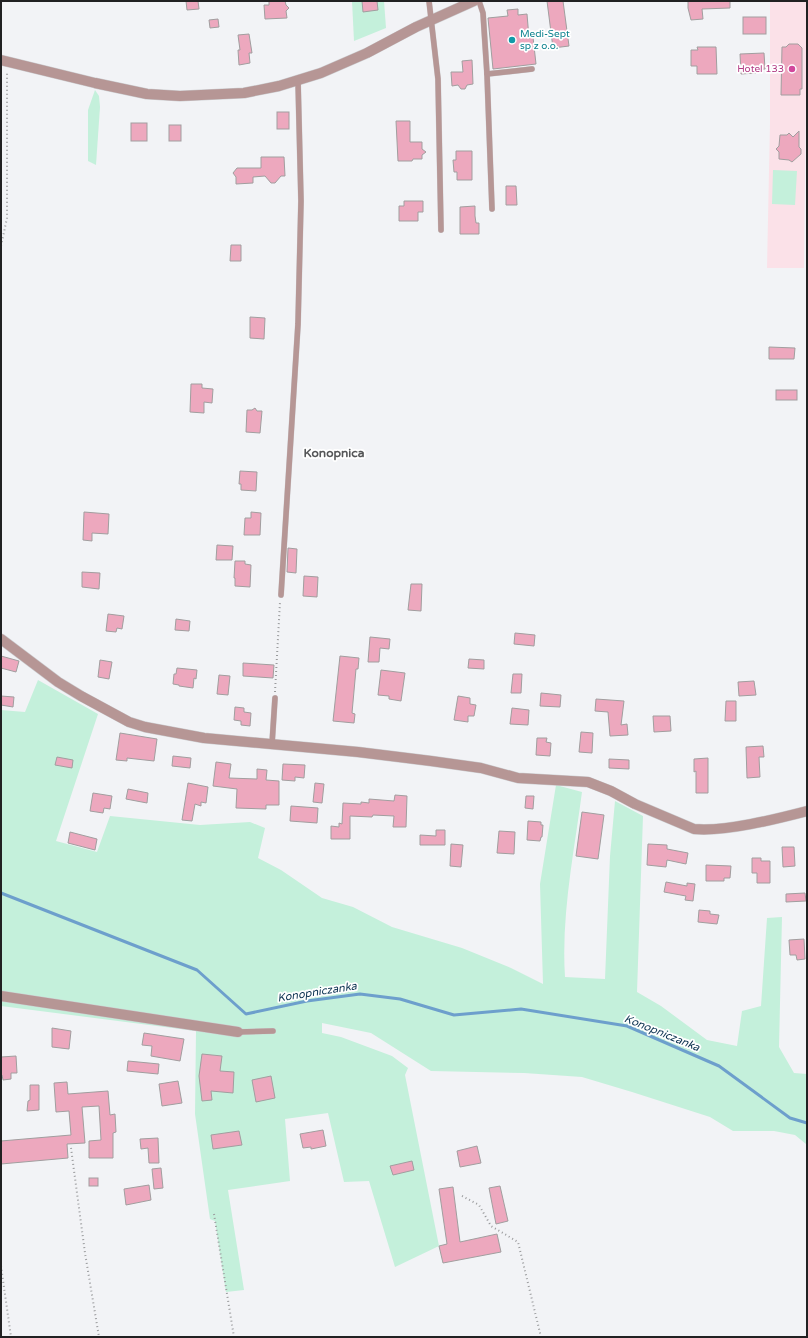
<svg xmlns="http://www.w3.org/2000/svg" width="808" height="1338" font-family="'Varela Round',sans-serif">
<rect width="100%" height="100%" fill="#f2f3f6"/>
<polygon fill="#fbe1e8" points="770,1 807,1 804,268 767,268 770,123"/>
<g fill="#c4f0db">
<polygon points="352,1 384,1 386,28 354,41"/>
<polygon points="95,90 99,96 100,107 96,165 88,161 88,110"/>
<polygon points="773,170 797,171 795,205 772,204"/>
<path d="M38,680L98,714L56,841L97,852L110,816L200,825L250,822L265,828L258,858L281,870L322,898L353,907L392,927L462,948L511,968L543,984L540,884L556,785L582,792C574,853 561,915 565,977L605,979L610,856L615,801L643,816L637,992L661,1006L707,1040L737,1046L742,1011L761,1006L767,918L782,917L779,1047L794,1073L807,1074V1154L806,1144L795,1135L774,1131H733L710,1117L632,1092L582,1077L524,1073L431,1071L371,1033L322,1023V1033L341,1037L392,1056L408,1068L405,1075L439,1246L395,1267L369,1181L344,1182L328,1113L285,1119L290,1181L228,1190L244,1290L226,1292L215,1221L210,1219L195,1114L196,1031L1,1006V710L25,712Z"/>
</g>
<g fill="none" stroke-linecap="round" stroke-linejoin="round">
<polyline stroke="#6d9fcc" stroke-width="3" points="1,893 197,970 246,1014 307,1001 360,994 400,999 454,1015 521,1009 627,1026 719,1066 790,1118 807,1123"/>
</g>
<g fill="#eda8be" stroke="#a19e9f">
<polygon points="186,1 198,1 199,9 187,10"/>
<polygon points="269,1 285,1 286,5 289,8 286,11 287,18 265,19 264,5 269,5"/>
<polygon points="362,1 377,1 378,10 363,12"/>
<polygon points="547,1 563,1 569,46 553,48"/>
<polygon points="688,1 730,1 730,8 702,9 703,19 691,20 688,8"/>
<polygon points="518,9 518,15 527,14 529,38 533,37 536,64 493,69 488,18 508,16 507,10"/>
<rect x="743" y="17" width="23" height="17"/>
<polygon points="218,19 219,27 210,28 209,20"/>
<polygon points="249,34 252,53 249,53 250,63 239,65 238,50 240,50 238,35"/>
<polygon points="789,44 798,44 802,48 802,89 800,89 800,95 781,95 782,47 786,47"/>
<polygon points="697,47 716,47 717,74 697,74 697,66 691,66 691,50 698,50"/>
<polygon points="764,53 765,69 756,70 756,73 741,74 740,54"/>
<polygon points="472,60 473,84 467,85 465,89 461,89 458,85 452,86 451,72 463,72 462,61"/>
<rect x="277" y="112" width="12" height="17"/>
<polygon points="396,121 410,121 410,142 422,142 422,149 426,152 422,155 422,159 413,159 412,161 398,161"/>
<rect x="131" y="123" width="16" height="18"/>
<rect x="169" y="125" width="12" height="16"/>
<polygon points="799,131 799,147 801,149 801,154 792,162 789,160 779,159 779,152 776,149 779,146 780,135 787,135 789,133 793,137"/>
<polygon points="456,151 472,151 472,180 457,180 457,172 454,172 453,160 456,160"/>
<polygon points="261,157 284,157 285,176 281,176 275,183 271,183 265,176 253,177 253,183 236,184 236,177 233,173 237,168 261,168"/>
<polygon points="506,186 516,186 517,205 506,205"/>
<polygon points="404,201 423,201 423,212 418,212 418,221 399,221 399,206 404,206"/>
<polygon points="475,206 475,216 476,223 479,223 479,234 460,234 460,207"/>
<polygon points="231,245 241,245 241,261 230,261"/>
<polygon points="250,317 265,318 264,339 250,338"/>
<polygon points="769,347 795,348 794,359 769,359"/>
<polygon points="191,384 202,384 202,388 213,389 212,403 204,402 204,413 190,412"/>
<rect x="776" y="390" width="21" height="10"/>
<polygon points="255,408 257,411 262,411 260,433 246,432 247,410 252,410"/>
<polygon points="240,471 257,472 256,491 241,490 241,484 239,484"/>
<polygon points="84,512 109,514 108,534 92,533 92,541 83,540"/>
<polygon points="251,512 261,513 260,535 244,535 245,518 251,518"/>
<polygon points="217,545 233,546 232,560 216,560"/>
<polygon points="288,548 297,549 296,573 287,572"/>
<polygon points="235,561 245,561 245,564 251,565 250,587 235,586 235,578 234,578"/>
<polygon points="82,572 100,573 99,589 82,587"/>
<polygon points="304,576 318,577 317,597 303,596"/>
<polygon points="411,584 422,584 421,611 408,610"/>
<polygon points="108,614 124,616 122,629 117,628 116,632 106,631"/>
<polygon points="176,619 190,621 189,631 175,630"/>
<polygon points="515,633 535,635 534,646 514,644"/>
<polygon points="370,637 390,639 389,649 380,648 379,662 368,662"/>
<polygon points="1,656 19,661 16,672 1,668"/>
<polygon points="340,656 359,658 358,669 356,669 352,713 355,714 354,723 333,721"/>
<polygon points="469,659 484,660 484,669 468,668"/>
<polygon points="100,660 112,662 109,679 98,677"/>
<polygon points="243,663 274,665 273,678 243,676"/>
<polygon points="177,668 197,670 196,679 194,678 193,688 179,686 179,685 173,684 174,674 176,674"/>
<polygon points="381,670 405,673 401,701 389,699 389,696 378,695"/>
<polygon points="513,674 522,674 521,693 511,693"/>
<polygon points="219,675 230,676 228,695 217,694"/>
<polygon points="754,681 756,695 739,696 738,682"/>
<polygon points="541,693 561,695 560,707 540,706"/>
<polygon points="1,696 14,697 13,707 1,705"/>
<polygon points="458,696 470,698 470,704 476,705 474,716 468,716 468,722 454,720"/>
<polygon points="596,699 624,701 621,725 627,724 628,735 610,736 608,712 595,711"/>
<polygon points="726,701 736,701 736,721 725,721"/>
<polygon points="235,707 244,708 244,712 251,713 250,726 241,725 241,721 234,720"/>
<polygon points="512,708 529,710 528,725 510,724"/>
<polygon points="653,716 670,716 671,731 654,732"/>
<polygon points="581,732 593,733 592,753 579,752"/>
<polygon points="120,733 157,739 154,761 127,758 127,761 116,760"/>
<polygon points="537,738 547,738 546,742 551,743 550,756 536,755"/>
<polygon points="763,746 764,757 759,757 760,777 747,778 746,747"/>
<polygon points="173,756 191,758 190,768 172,766"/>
<polygon points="57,757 73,760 72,768 55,765"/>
<polygon points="708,758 708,793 696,793 696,771 694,772 694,759"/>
<polygon points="609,759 629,760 629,769 609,768"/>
<polygon points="216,762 231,764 229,778 257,779 257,769 267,770 266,780 279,781 279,805 266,805 266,809 236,808 237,789 213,786"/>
<polygon points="283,764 305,765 304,778 295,777 295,781 282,780"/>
<polygon points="188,783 208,787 206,803 201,802 201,806 195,804 192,821 182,820"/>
<polygon points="315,783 324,784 322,803 313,802"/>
<polygon points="128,789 148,793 147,803 126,799"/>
<polygon points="93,793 112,796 110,809 104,808 103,813 90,811"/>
<polygon points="395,795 407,796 406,827 393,827 394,816 373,815 372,817 350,816 350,839 331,839 331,826 339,827 339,823 342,824 343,803 361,804 361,802 369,803 369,799 394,801"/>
<polygon points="526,796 534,796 533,809 525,808"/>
<polygon points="291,806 318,808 317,823 290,821"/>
<polygon points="582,812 604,815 598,859 576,856"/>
<polygon points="528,821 541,822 541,825 543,825 542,837 541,837 540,841 527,840"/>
<polygon points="436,830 445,830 445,845 420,845 420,835 436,836"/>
<polygon points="499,831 515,832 514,854 497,853"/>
<polygon points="70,832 97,839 95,850 68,843"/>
<polygon points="451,844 463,845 461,867 450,866"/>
<polygon points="648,844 667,845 667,849 688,853 686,864 667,860 666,867 647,865"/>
<polygon points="782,847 794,847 795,866 783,867"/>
<polygon points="752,858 761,858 761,861 770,861 770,883 757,883 757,873 752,873"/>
<polygon points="706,865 731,866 730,878 724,878 724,881 706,881"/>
<polygon points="666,882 687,886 687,883 695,884 693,901 685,900 686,896 664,892"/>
<polygon points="805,893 806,901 786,902 786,894"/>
<polygon points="699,910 710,911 710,914 719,915 717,924 698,922"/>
<polygon points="804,939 805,959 797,960 796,955 790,955 789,940"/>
<polygon points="52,1028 71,1031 69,1049 52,1047"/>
<polygon points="144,1033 184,1039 180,1061 151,1056 152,1046 142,1045"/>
<polygon points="202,1054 222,1056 220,1071 234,1072 233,1093 211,1091 212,1100 202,1101 199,1076"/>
<polygon points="16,1056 17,1073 11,1073 11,1079 3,1080 2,1075 1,1075 1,1057"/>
<polygon points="128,1061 159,1064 158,1074 127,1071"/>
<polygon points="271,1076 275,1098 256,1102 252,1080"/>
<polygon points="178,1081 182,1103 162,1106 159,1084"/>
<polygon points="67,1082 68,1094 108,1091 110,1115 115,1114 116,1132 113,1133 113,1158 89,1158 89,1141 101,1140 99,1106 82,1107 85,1143 67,1144 68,1158 1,1164 1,1141 71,1135 69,1111 56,1112 54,1083"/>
<polygon points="30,1085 39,1085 39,1110 27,1111 28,1101 30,1100"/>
<polygon points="323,1130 326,1146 311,1149 311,1147 303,1148 300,1134"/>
<polygon points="239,1131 242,1145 213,1149 211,1135"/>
<polygon points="158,1138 159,1163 149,1163 148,1148 141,1149 140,1139"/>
<polygon points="477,1146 481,1163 460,1167 457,1151"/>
<polygon points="412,1161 414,1170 393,1175 390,1166"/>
<polygon points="161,1168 163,1188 154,1189 152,1169"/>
<rect x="89" y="1178" width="9" height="8"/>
<polygon points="149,1185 151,1200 126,1205 124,1189"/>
<polygon points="500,1186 508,1221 496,1224 489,1188"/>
<polygon points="453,1187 460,1242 497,1234 501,1252 443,1263 439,1246 447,1244 439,1189"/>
</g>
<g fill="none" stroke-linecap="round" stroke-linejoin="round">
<g stroke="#cccdd0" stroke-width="6">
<g id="lane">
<polyline points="429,1 438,79 441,230"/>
<polyline points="479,1 483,13 487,74 492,209"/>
<polyline points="487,74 532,69"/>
<polyline points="281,595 298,324 301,201 298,81"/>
<polyline points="272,744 275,698"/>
<polyline points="238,1032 273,1031"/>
</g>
</g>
<g stroke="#cccdd0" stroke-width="11">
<g id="street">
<polyline points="1,60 95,83 147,94 180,96 244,93 279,86 321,73 367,53 416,27 474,1"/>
<path d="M1,639L58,682L81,696L129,722L145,727L204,738L358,752L431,761L481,768L518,778L588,782L611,791L635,804L694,829C725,832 776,819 807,811"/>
<polyline points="1,996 238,1032"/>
</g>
</g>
<g stroke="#9a9b9d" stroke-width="2" stroke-dasharray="1 3" stroke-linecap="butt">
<polyline points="1,246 7,218 7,72"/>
<polyline points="275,692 280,602"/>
<polyline points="71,1148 85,1253 99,1337"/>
<polyline points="462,1196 479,1205 491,1226 518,1242 541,1337"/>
<polyline points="214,1214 234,1337"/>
<polyline points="1,1266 11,1337"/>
</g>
<use href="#lane" stroke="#b69695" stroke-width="5.5"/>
<use href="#street" stroke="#b69695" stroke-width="10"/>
</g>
<circle fill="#0f9aa8" stroke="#fff" stroke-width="1.5" cx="512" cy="40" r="4"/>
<circle fill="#d1479c" stroke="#fff" stroke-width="1.5" cx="792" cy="69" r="4"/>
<g text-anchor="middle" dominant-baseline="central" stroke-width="3.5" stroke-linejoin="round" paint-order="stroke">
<g font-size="10" fill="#0d838f" stroke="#fff" text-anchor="start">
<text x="520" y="34">Medi-Sept<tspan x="520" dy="12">sp z o.o.</tspan></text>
</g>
<g font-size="10" fill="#b23c85" stroke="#fff" text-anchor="end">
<text x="784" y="69">Hotel 133</text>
</g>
<g font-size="11" font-style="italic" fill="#0b3250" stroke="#fff">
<text transform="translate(317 992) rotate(-9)">Konopniczanka</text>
<text transform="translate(662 1033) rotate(22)">Konopniczanka</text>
</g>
<g font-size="12" font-weight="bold" fill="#555658" stroke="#fff">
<text x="334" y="453">Konopnica</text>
</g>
</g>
<rect width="808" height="1338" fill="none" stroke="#212122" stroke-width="4"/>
</svg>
